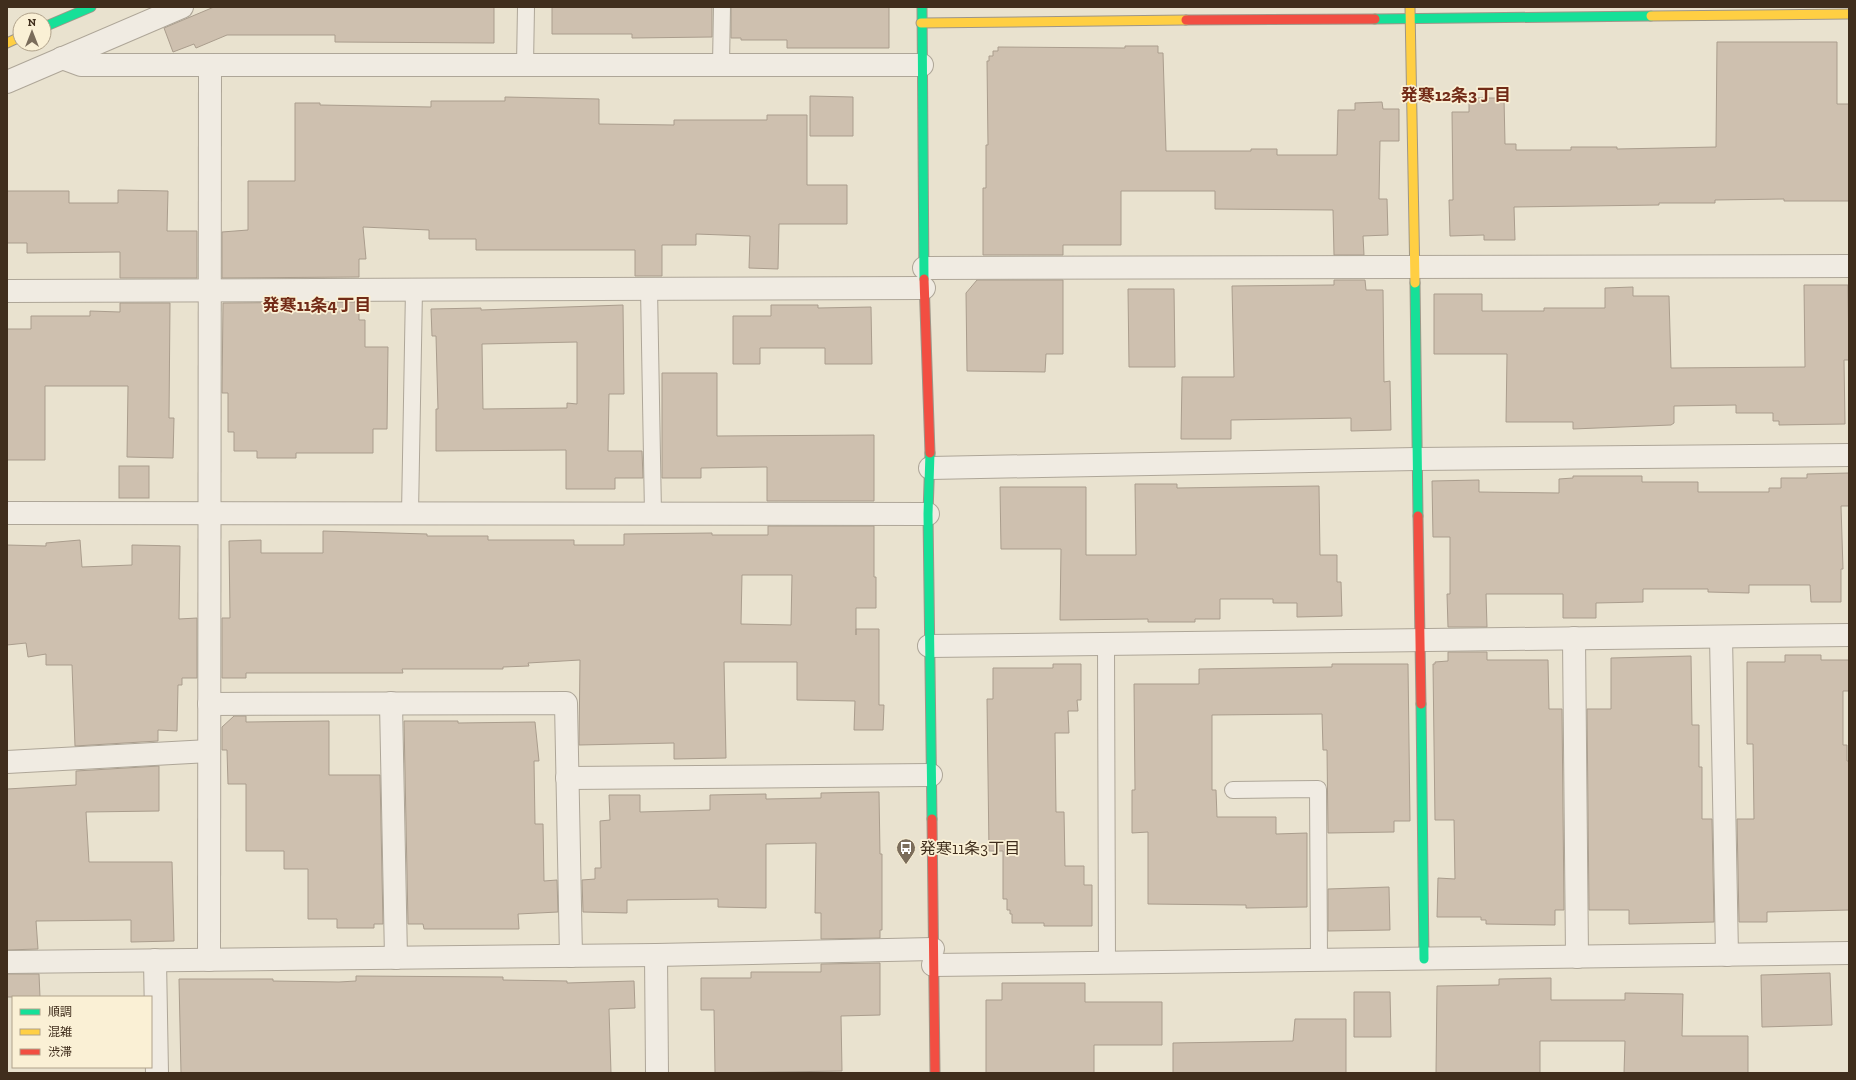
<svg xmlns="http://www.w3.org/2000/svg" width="1856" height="1080" font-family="'Zilla Slab','Noto Sans JP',serif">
<rect width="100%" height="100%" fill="#e9e2cf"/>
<g fill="#cec0af" stroke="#aa9d8d" fill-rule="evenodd">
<polygon points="214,7 494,7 494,43 335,42 335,35 227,35 196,48 194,44 173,52 164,28"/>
<polygon points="552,7 712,7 712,37 632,38 632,34 552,34"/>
<polygon points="731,7 889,7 889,48 787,48 787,40 741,40 741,38 731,38"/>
<polygon points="1717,42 1837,42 1837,104 1849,104 1849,201 1784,201 1784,199 1715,200 1715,203 1659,203 1659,205 1514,207 1515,240 1484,240 1484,235 1450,236 1449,200 1453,200 1452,112 1469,112 1469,98 1504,98 1505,144 1516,144 1516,150 1571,150 1571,147 1617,147 1617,149 1716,147"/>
<polygon points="1125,46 1158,46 1158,53 1163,53 1166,151 1251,151 1251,149 1277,149 1277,155 1337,155 1338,110 1355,110 1355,103 1382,102 1383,109 1399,109 1399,141 1380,141 1379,199 1387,199 1388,235 1363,236 1364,255 1334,255 1333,210 1215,209 1215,191 1121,191 1121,245 1063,245 1063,255 983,255 983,188 986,188 986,145 988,145 987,61 989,61 989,56 993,56 993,51 998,51 998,47 1125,48"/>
<polygon points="810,96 853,97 853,136 810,136"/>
<polygon points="505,97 599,99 599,124 674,125 674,120 767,120 767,115 807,115 807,185 847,185 847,224 779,224 778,269 749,268 750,236 696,234 696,245 662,245 662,276 635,276 635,250 476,250 476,239 429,239 429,230 363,227 366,259 359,259 359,277 222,278 222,232 248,230 248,181 295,181 295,103 320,103 320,105 431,107 431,101 505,101"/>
<polygon points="118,190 168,191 167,231 197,231 197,278 120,278 120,252 27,253 27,243 7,243 7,191 69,191 69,203 118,203"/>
<polygon points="977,280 1063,280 1063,354 1046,354 1045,372 967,371 966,293"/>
<polygon points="1334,280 1365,280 1366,290 1383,290 1384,382 1390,381 1391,430 1351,431 1351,418 1231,420 1231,439 1181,439 1182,377 1234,377 1232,286 1334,285"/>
<polygon points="1804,285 1848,285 1849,360 1844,360 1845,424 1779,425 1779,421 1773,421 1773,413 1736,413 1736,405 1674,406 1674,423 1671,425 1573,429 1573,422 1506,422 1507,354 1434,354 1434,294 1482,294 1482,311 1544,311 1544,308 1605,308 1605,288 1633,287 1633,296 1669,296 1671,368 1805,367"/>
<polygon points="1128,289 1174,289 1175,367 1129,367"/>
<polygon points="359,302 359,320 365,320 365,347 388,347 387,429 373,429 373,453 296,453 296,458 257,458 257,451 234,451 234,432 228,432 228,393 222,393 223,303"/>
<polygon points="120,303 170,303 169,418 174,418 173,458 127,457 128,386 45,386 45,460 7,460 7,329 31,329 31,316 90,316 90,311 120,312"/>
<path d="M623,305L624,394H609L608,451H642L643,478H615V489H566V450L436,451V409H438L436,336H432L431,309L481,308V310ZM577,342V404L567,403V408L483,409L482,344Z"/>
<polygon points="771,305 818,305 818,308 871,307 872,364 825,364 825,348 760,348 760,364 733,364 733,316 771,316"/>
<polygon points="662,373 717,373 717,436 874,435 874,501 767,501 767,467 701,468 701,478 662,478"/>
<rect x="119" y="466" width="30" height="32"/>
<polygon points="1849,473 1849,506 1841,506 1843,569 1841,569 1841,602 1811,602 1810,585 1749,585 1749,593 1708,592 1708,589 1643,589 1643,602 1596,603 1596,618 1563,618 1563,594 1486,594 1487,627 1448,627 1447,594 1450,594 1450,537 1433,537 1432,481 1479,480 1479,492 1559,493 1559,479 1573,478 1573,476 1642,476 1642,482 1698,482 1698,492 1769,492 1769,488 1781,488 1781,478 1807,478 1807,474"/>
<polygon points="1135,484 1177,484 1177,488 1319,486 1320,555 1337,555 1337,582 1341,582 1342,616 1297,617 1297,603 1273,603 1273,599 1220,599 1220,619 1195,619 1195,622 1148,622 1148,619 1060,620 1061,549 1001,549 1000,487 1086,487 1086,555 1136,555"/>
<path d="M768,526H874V577H876V608H856V635V629H879V705H884L883,730H854L855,701L797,700V662H724L726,758L674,759V743L579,745L580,660L528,663L529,666L503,667V669H402L403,673H246V678H222V618H230L229,541L261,540V553H323V531L427,534V536H488V540H574V545H624V534L712,533V535H768ZM742,575H792L791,625L741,624Z"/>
<polygon points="80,540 82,567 132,565 132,545 180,546 179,619 197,618 197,678 182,678 182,685 178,685 177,731 158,730 158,741 75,746 72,665 46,665 46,654 28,657 26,643 7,645 7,545 46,546 46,543"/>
<polygon points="1448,652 1487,652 1487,660 1548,660 1549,709 1562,709 1564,910 1555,910 1555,925 1486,924 1486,920 1481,920 1481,917 1437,917 1438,878 1455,879 1454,820 1435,820 1433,664 1435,664 1435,662 1448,661"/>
<polygon points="1785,655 1821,655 1821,660 1849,660 1849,691 1843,691 1843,745 1847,745 1847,761 1849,761 1849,910 1767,912 1767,922 1739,922 1737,819 1754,819 1753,744 1747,744 1747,662 1785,662"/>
<polygon points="1691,656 1692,725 1699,725 1699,767 1702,767 1702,819 1712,819 1714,922 1629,924 1629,910 1589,910 1587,709 1611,709 1611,658"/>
<polygon points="1053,664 1081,664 1081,700 1077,700 1078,711 1068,711 1069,733 1055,733 1056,812 1064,812 1065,866 1084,866 1084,885 1092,885 1092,926 1044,926 1044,923 1012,923 1012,914 1010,914 1010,910 1007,910 1007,899 1003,899 1003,851 989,851 987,699 993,699 993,668 1053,668"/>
<polygon points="1332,664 1408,664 1410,821 1394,821 1394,832 1328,833 1327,750 1323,750 1322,714 1212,715 1212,790 1216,790 1217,817 1276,817 1276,834 1307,833 1307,907 1246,908 1246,905 1148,904 1148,832 1132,833 1132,790 1135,790 1134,684 1199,684 1199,669 1332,667"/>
<polygon points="234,716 246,716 246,722 329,721 329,775 380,775 383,924 374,924 374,928 337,928 337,919 308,919 308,869 284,869 284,851 246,851 246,784 228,784 227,750 222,750 222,727"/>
<polygon points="404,721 458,721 458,723 535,722 539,761 534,761 535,824 543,824 544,881 557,880 558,912 518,914 519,929 424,929 423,924 408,924"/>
<polygon points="159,766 159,811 86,812 89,862 172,862 174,941 131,942 131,920 36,921 38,949 7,950 7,789 76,785 76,771"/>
<polygon points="879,792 880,854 882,854 882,930 880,930 880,938 821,939 821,913 815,913 816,843 766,844 766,908 718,907 718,899 627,900 627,913 583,912 582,880 595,879 595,868 601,868 600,821 610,820 609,795 640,795 640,812 710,810 710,795 766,794 766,799 821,798 821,793"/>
<polygon points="1389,887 1390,930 1328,931 1328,889"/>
<polygon points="880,963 880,1015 841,1016 842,1071 715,1073 714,1010 701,1010 701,978 751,978 751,972 821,972 821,964"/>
<polygon points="1830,973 1832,1025 1762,1027 1761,975"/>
<polygon points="7,974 39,974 40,997 7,997"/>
<polygon points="356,976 503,977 503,980 567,981 567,983 634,981 635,1008 609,1009 611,1073 181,1073 179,979 273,979 273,981 339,982 356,981"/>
<polygon points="1551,978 1551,1000 1625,1000 1625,993 1683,994 1682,1036 1748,1036 1748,1073 1624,1073 1625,1041 1540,1041 1540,1073 1436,1073 1437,986 1499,985 1499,979"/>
<polygon points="1002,983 1085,983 1085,1002 1162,1002 1162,1045 1094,1045 1094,1073 986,1073 986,1000 1002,1000"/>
<polygon points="1354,992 1390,992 1391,1037 1354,1037"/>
<polygon points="1295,1019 1346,1019 1346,1073 1173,1073 1173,1043 1293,1041"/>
</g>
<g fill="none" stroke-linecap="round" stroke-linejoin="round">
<g stroke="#aea698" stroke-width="18">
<g id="lane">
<polyline points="525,65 526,7"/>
<polyline points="721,65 722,7"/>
<polyline points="649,288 653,514"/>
<polyline points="410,514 414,289"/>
<polyline points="1106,644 1107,963"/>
<polyline points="1233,790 1318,789 1319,960"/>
</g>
</g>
<g stroke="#aea698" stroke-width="24">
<g id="street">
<polyline points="62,58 81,65 922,65"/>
<polyline points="7,82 182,7"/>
<polyline points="924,268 1849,266"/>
<polyline points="7,291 924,288"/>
<polyline points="930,468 1416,459 1849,455"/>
<polyline points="7,513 928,514"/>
<polyline points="1721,637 1727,955"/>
<polyline points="1574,638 1577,957"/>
<polyline points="929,646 1849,635"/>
<polyline points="391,703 396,958"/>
<polyline points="209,704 566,703 571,956"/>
<polyline points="7,762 209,751"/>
<polyline points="567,778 931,775"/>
<polyline points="656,955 657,1073"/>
<polyline points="155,960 157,1073"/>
<polyline points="209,960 210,65"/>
<polyline points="7,962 656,955 933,949"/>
<polyline points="933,965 1849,953"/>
</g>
</g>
<g stroke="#9e9688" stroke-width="11">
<g id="fast">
<polyline points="922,7 924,279"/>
<polyline points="1375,19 1651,16"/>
<polyline points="44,27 91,7"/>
<polyline points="1415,283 1418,516"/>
<polyline points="930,453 928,514 932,819"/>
<polyline points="1421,704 1424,959"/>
</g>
</g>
<g stroke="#9e9688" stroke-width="11">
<g id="slow">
<polyline points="1410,7 1415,283"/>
<polyline points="1651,16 1849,14"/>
<polyline points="921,23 1186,20"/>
<polyline points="7,43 20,37"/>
</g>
</g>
<g stroke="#9e9688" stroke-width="11">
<g id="jam">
<polyline points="1186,20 1375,19"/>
<polyline points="924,279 930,453"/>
<polyline points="1418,516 1421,704"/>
<polyline points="932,819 935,1073"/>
</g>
</g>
<use href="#lane" stroke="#f0ebe2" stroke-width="16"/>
<use href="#street" stroke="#f0ebe2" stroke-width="22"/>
<use href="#fast" stroke="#16e098" stroke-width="9"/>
<use href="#slow" stroke="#ffcf43" stroke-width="9"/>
<use href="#jam" stroke="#f24e42" stroke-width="9"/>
</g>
<defs>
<g id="bus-pin" transform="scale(1)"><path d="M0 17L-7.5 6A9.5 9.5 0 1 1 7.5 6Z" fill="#7b6d5b" stroke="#faf0d5"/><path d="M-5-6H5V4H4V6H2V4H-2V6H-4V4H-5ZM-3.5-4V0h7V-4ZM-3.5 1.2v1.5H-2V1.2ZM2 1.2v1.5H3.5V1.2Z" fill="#fff"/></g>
</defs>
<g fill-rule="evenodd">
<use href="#bus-pin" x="906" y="848"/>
</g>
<g text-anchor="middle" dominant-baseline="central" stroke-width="3.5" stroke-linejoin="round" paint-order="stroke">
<g font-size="16" fill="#402e1d" stroke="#faf0d5" text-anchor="start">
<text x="920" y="848">発寒11条3丁目</text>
</g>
<g font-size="17" font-weight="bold" fill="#722b17" stroke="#faf0d5">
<text x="1456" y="95">発寒12条3丁目</text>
<text x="317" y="305">発寒11条4丁目</text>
</g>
</g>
<rect width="1856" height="1080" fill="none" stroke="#402e1d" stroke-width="16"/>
<rect x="12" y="996" width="140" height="72" fill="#faf0d5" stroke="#b0a28b"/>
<rect x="20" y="1009" width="20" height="6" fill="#16e098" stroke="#b0a28b"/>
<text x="48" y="1016" font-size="12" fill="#402e1d">順調</text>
<rect x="20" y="1029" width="20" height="6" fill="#ffcf43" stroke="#b0a28b"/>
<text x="48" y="1036" font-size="12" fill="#402e1d">混雑</text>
<rect x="20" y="1049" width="20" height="6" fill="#f24e42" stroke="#b0a28b"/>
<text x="48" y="1056" font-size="12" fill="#402e1d">渋滞</text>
<g transform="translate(32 32)"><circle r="19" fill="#faf0d5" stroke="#b0a28b"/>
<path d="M0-3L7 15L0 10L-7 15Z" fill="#7b6d5b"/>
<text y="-6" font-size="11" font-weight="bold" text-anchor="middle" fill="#402e1d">N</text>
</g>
</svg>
